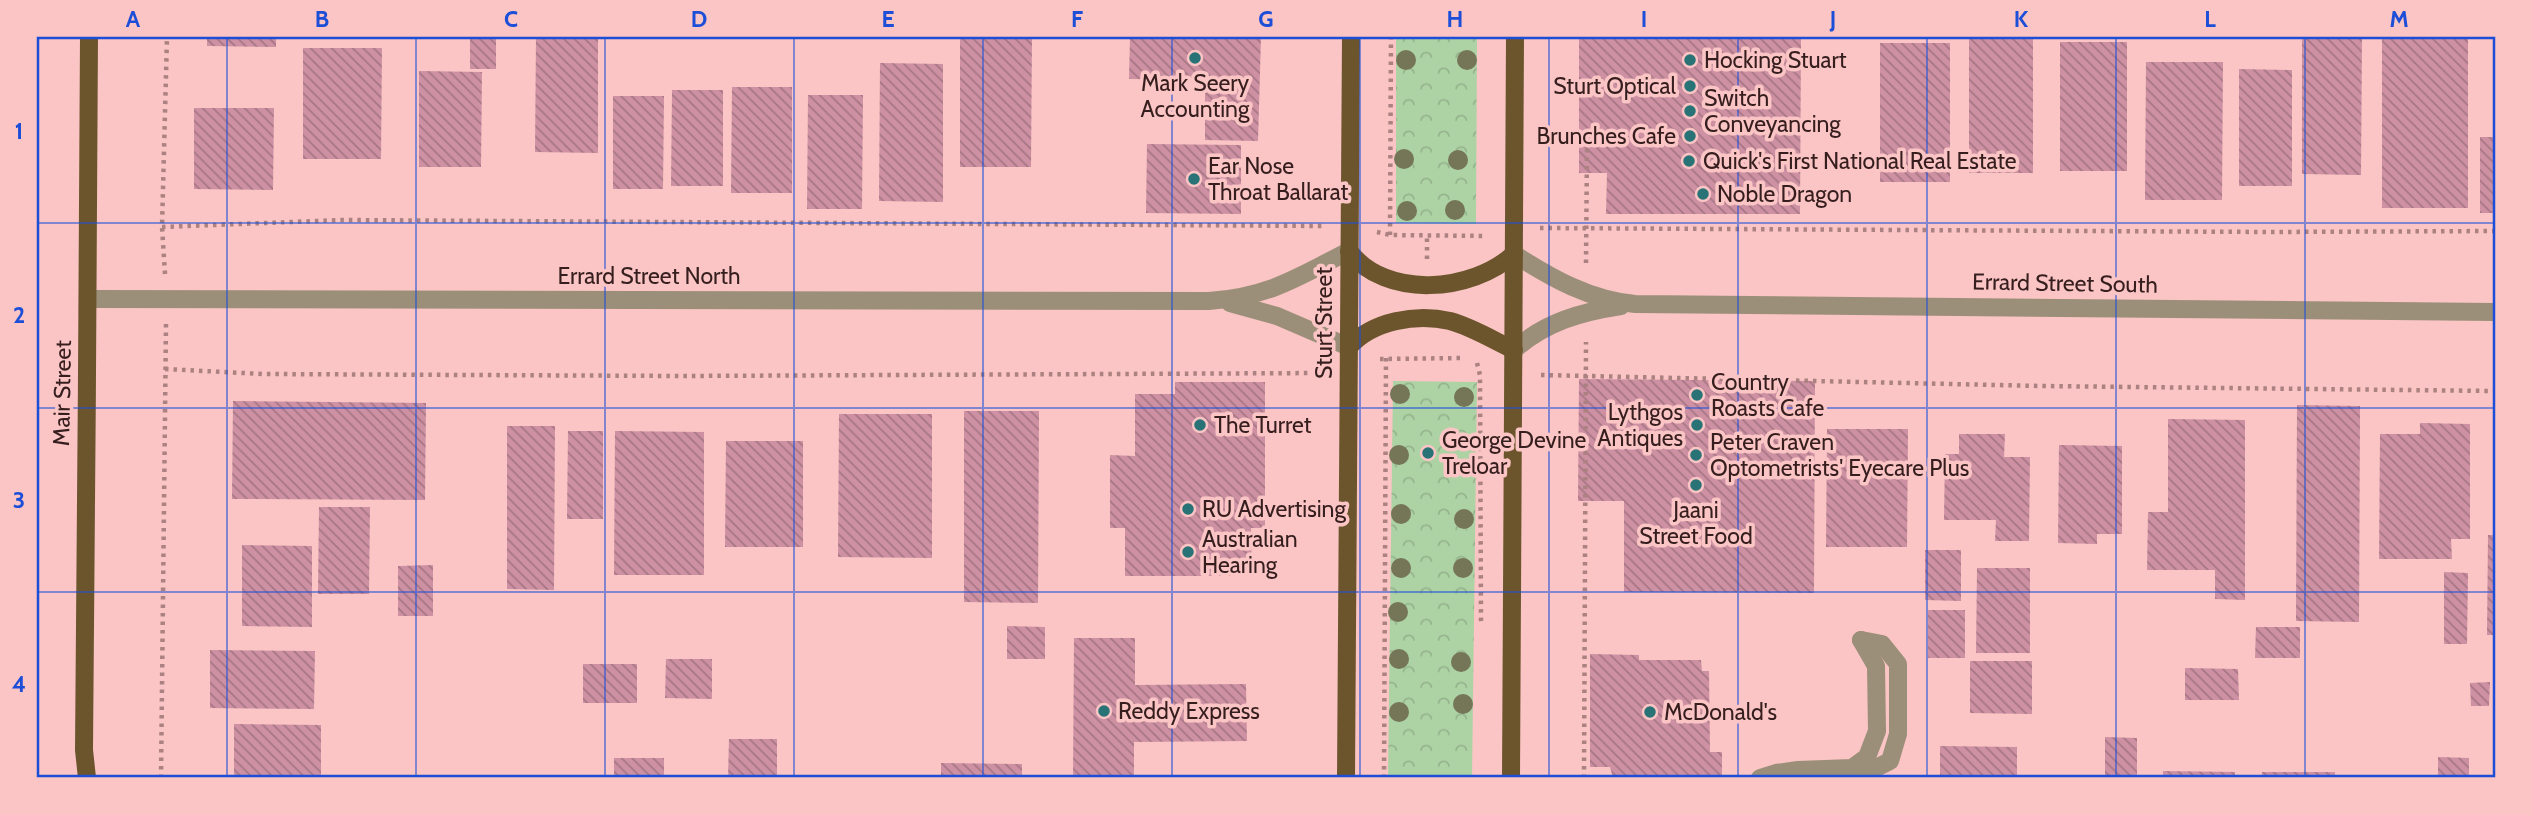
<svg xmlns="http://www.w3.org/2000/svg" width="2532" height="815" font-family="Cabin,sans-serif">
<defs>
<pattern id="park-crowns" width="20" height="18" patternUnits="userSpaceOnUse" patternTransform="scale(1.75)"><rect width="20" height="18" fill="#add2a4"/><path d="M2 6a3 3 0 1 1 6 0M12 15a3 3 0 1 1 6 0" fill="none" stroke="#95b48d"/></pattern>
<pattern id="building-back-hatch" width="6" height="6" patternUnits="userSpaceOnUse" patternTransform="scale(1.75)"><rect width="6" height="6" fill="#cd91a3"/><path d="M-1 5l2 2M0 0l6 6M5-1l2 2" fill="none" stroke="#a77684"/></pattern>
</defs>
<rect width="100%" height="100%" fill="#fac5c4"/>
<g fill="url(#park-crowns)">
<polygon points="1396,37 1477,37 1476,224 1396,223"/>
<polygon points="1393,381 1477,382 1472,778 1388,778"/>
</g>
<g fill="url(#building-back-hatch)">
<polygon points="207,37 276,37 276,47 207,46"/>
<rect x="470" y="37" width="26" height="32"/>
<polygon points="536,37 598,37 598,153 535,152"/>
<polygon points="960,37 1032,37 1031,167 960,167"/>
<polygon points="1130,37 1261,37 1258,141 1205,140 1205,80 1129,79"/>
<polygon points="1579,37 1801,37 1800,214 1606,214 1607,173 1579,173"/>
<rect x="1969" y="37" width="64" height="136"/>
<polygon points="2302,37 2362,37 2361,175 2302,174"/>
<rect x="2382" y="37" width="86" height="171"/>
<rect x="2060" y="42" width="67" height="129"/>
<rect x="1880" y="43" width="70" height="139"/>
<polygon points="303,48 382,48 381,159 303,159"/>
<polygon points="2146,62 2223,62 2222,200 2145,200"/>
<polygon points="880,63 943,64 943,202 879,201"/>
<polygon points="2239,69 2292,70 2292,186 2239,186"/>
<polygon points="419,71 482,72 481,167 419,167"/>
<polygon points="732,87 792,87 792,193 731,193"/>
<polygon points="672,90 723,90 723,186 671,186"/>
<polygon points="808,95 863,95 862,209 807,209"/>
<polygon points="613,96 664,96 663,189 613,189"/>
<polygon points="194,108 274,108 273,190 194,189"/>
<rect x="2480" y="137" width="15" height="76"/>
<polygon points="1147,144 1241,145 1241,214 1146,213"/>
<polygon points="1579,379 1815,381 1814,593 1624,592 1624,501 1578,501"/>
<polygon points="1175,382 1265,382 1265,528 1251,528 1252,576 1125,576 1125,528 1110,528 1110,455 1135,456 1135,394 1175,394"/>
<polygon points="233,401 426,403 425,500 232,499"/>
<polygon points="2297,405 2360,406 2359,622 2296,621"/>
<polygon points="964,411 1039,411 1038,603 964,602"/>
<polygon points="839,414 932,414 932,558 838,557"/>
<polygon points="2168,419 2245,420 2245,600 2215,599 2215,570 2147,570 2148,512 2168,512"/>
<polygon points="2420,423 2470,424 2470,539 2451,539 2452,559 2379,559 2380,434 2420,434"/>
<polygon points="507,426 555,426 554,590 507,589"/>
<polygon points="1827,429 1908,429 1907,547 1826,547"/>
<polygon points="568,431 603,431 603,519 567,519"/>
<polygon points="615,431 704,432 704,575 614,575"/>
<polygon points="1959,434 2005,434 2004,457 2030,457 2029,541 1995,541 1996,520 1944,520 1945,454 1959,454"/>
<polygon points="726,441 803,441 803,547 725,547"/>
<polygon points="2059,445 2122,446 2122,534 2097,534 2097,544 2058,543"/>
<polygon points="319,507 370,507 369,594 318,594"/>
<polygon points="2488,535 2495,535 2495,635 2487,635"/>
<polygon points="242,545 312,546 312,627 242,626"/>
<polygon points="1925,550 1961,550 1961,601 1925,600"/>
<polygon points="433,565 433,616 398,616 398,566"/>
<polygon points="1977,568 2030,568 2030,653 1976,653"/>
<polygon points="2444,572 2468,573 2467,644 2444,644"/>
<rect x="1928" y="610" width="37" height="48"/>
<polygon points="1007,626 1045,627 1045,659 1007,659"/>
<polygon points="2256,627 2300,627 2300,658 2255,658"/>
<polygon points="1074,638 1135,638 1135,685 1246,684 1247,741 1134,742 1134,778 1073,778"/>
<polygon points="210,650 315,651 314,709 210,708"/>
<polygon points="1590,654 1639,655 1639,660 1701,660 1702,671 1709,671 1710,752 1722,752 1722,778 1613,778 1610,767 1590,767"/>
<polygon points="666,659 712,659 712,699 665,698"/>
<polygon points="1970,661 2032,661 2032,714 1970,713"/>
<rect x="583" y="664" width="54" height="39"/>
<polygon points="2185,668 2238,669 2239,700 2185,700"/>
<polygon points="2490,682 2489,706 2471,706 2470,683"/>
<polygon points="234,724 321,725 321,778 234,778"/>
<polygon points="2105,737 2137,738 2137,778 2105,778"/>
<polygon points="729,739 777,739 777,778 728,778"/>
<polygon points="1940,746 2017,747 2017,778 1940,778"/>
<polygon points="2438,757 2469,758 2469,778 2438,778"/>
<rect x="614" y="758" width="50" height="20"/>
<polygon points="941,763 1022,764 1022,778 941,778"/>
<polygon points="2163,771 2235,772 2235,778 2163,778"/>
<rect x="2262" y="772" width="73" height="6"/>
<polygon points="787,775 836,776 836,778 787,778"/>
</g>
<g fill="none" stroke-linecap="round" stroke-linejoin="round">
<g stroke="#ab8281" stroke-width="4.5" stroke-dasharray="3.5 5" stroke-linecap="butt">
<polyline points="162,227 342,220 1323,226"/>
<polyline points="1540,228 2270,232 2495,231"/>
<polyline points="1377,232 1390,235 1487,236"/>
<polyline points="1390,235 1391,37"/>
<polyline points="1427,259 1427,236"/>
<polyline points="1586,263 1587,148"/>
<polyline points="165,274 162,227 167,37"/>
<polyline points="1380,359 1465,358"/>
<polyline points="1477,363 1480,375 1481,623"/>
<polyline points="165,369 262,374 681,376 1324,373"/>
<polyline points="1541,375 2042,386 2495,391"/>
<polyline points="161,778 166,324"/>
<polyline points="1384,778 1386,358"/>
<polyline points="1584,778 1586,342"/>
</g>
<g stroke="#9c8f79" stroke-width="18">
<path d="M1514,254C1551,278 1590,300 1635,304L2495,312"/>
<path d="M89,299L1209,301C1269,297 1298,277 1349,251"/>
<polyline points="1230,303 1277,316 1349,347"/>
<path d="M1514,350C1545,322 1581,312 1621,306"/>
<polyline points="1852,768 1874,769 1890,761 1898,734 1898,664 1882,644 1861,640"/>
<polyline points="1760,778 1776,773 1798,770 1852,768 1867,757 1877,731 1876,666 1861,640"/>
</g>
<g stroke="#6c552d" stroke-width="18">
<path d="M1349,251C1386,300 1472,292 1514,254"/>
<path d="M1349,347C1372,321 1416,313 1450,321C1472,327 1493,340 1514,350"/>
<path d="M87,778L84,750C85,512 89,275 89,37"/>
<polyline points="1346,778 1351,37"/>
<polyline points="1511,778 1515,37"/>
</g>
</g>
<g fill="#757558">
<circle cx="1406" cy="60" r="10"/>
<circle cx="1467" cy="60" r="10"/>
<circle cx="1404" cy="159" r="10"/>
<circle cx="1458" cy="160" r="10"/>
<circle cx="1455" cy="210" r="10"/>
<circle cx="1407" cy="211" r="10"/>
<circle cx="1400" cy="394" r="10"/>
<circle cx="1464" cy="397" r="10"/>
<circle cx="1399" cy="455" r="10"/>
<circle cx="1401" cy="514" r="10"/>
<circle cx="1464" cy="519" r="10"/>
<circle cx="1401" cy="568" r="10"/>
<circle cx="1463" cy="568" r="10"/>
<circle cx="1398" cy="612" r="10"/>
<circle cx="1399" cy="659" r="10"/>
<circle cx="1461" cy="662" r="10"/>
<circle cx="1463" cy="704" r="10"/>
<circle cx="1399" cy="712" r="10"/>
</g>
<path fill="none" stroke="#1d4ed8" stroke-width="2" stroke-opacity="0.55" d="M227,37V778M416,37V778M605,37V778M794,37V778M983,37V778M1172,37V778M1360,37V778M1549,37V778M1738,37V778M1927,37V778M2116,37V778M2305,37V778M37,223H2495M37,408H2495M37,592H2495"/>
<g fill="#297377" stroke="#fac5c4" stroke-width="2.5">
<circle cx="1195" cy="58" r="7"/>
<circle cx="1690" cy="60" r="7"/>
<circle cx="1690" cy="86" r="7"/>
<circle cx="1690" cy="111" r="7"/>
<circle cx="1690" cy="136" r="7"/>
<circle cx="1689" cy="161" r="7"/>
<circle cx="1194" cy="179" r="7"/>
<circle cx="1703" cy="194" r="7"/>
<circle cx="1697" cy="395" r="7"/>
<circle cx="1200" cy="425" r="7"/>
<circle cx="1697" cy="425" r="7"/>
<circle cx="1428" cy="453" r="7"/>
<circle cx="1696" cy="455" r="7"/>
<circle cx="1696" cy="485" r="7"/>
<circle cx="1188" cy="509" r="7"/>
<circle cx="1188" cy="552" r="7"/>
<circle cx="1104" cy="711" r="7"/>
<circle cx="1650" cy="712" r="7"/>
</g>
<g text-anchor="middle" dominant-baseline="central" stroke-width="7" stroke-linejoin="round" paint-order="stroke">
<g font-size="23" fill="#361e1e" stroke="#fac5c4" text-anchor="start">
<text x="1704" y="60">Hocking Stuart</text>
<text x="1195" y="83" text-anchor="middle">Mark Seery<tspan x="1195" dy="26">Accounting</tspan></text>
<text x="1676" y="86" text-anchor="end">Sturt Optical</text>
<text x="1704" y="98">Switch<tspan x="1704" dy="26">Conveyancing</tspan></text>
<text x="1676" y="136" text-anchor="end">Brunches Cafe</text>
<text x="1703" y="161">Quick's First National Real Estate</text>
<text x="1208" y="166">Ear Nose<tspan x="1208" dy="26">Throat Ballarat</tspan></text>
<text x="1717" y="194">Noble Dragon</text>
<text x="1711" y="382">Country<tspan x="1711" dy="26">Roasts Cafe</tspan></text>
<text x="1683" y="412" text-anchor="end">Lythgos<tspan x="1683" dy="26">Antiques</tspan></text>
<text x="1214" y="425">The Turret</text>
<text x="1442" y="440">George Devine<tspan x="1442" dy="26">Treloar</tspan></text>
<text x="1710" y="442">Peter Craven<tspan x="1710" dy="26">Optometrists' Eyecare Plus</tspan></text>
<text x="1202" y="509">RU Advertising</text>
<text x="1696" y="510" text-anchor="middle">Jaani<tspan x="1696" dy="26">Street Food</tspan></text>
<text x="1202" y="539">Australian<tspan x="1202" dy="26">Hearing</tspan></text>
<text x="1118" y="711">Reddy Express</text>
<text x="1664" y="712">McDonald's</text>
</g>
<g font-size="23" fill="#361e1e" stroke="#fac5c4">
<text x="649" y="276">Errard Street North</text>
<text transform="translate(2065 283) rotate(1)">Errard Street South</text>
<text transform="translate(1324 323) rotate(-90)">Sturt Street</text>
<text transform="translate(62 393) rotate(-89)">Mair Street</text>
</g>
</g>
<rect width="2532" height="815" fill="none" stroke="#fac5c4" stroke-width="77"/>
<rect x="38" y="38" width="2456" height="738" fill="none" stroke="#1d4ed8" stroke-width="2.5"/>
<g font-size="23" text-anchor="middle" font-weight="bold" fill="#1d4ed8">
<text x="133" y="27">A</text>
<text x="322" y="27">B</text>
<text x="511" y="27">C</text>
<text x="699" y="27">D</text>
<text x="888" y="27">E</text>
<text x="1077" y="27">F</text>
<text x="1266" y="27">G</text>
<text x="1455" y="27">H</text>
<text x="1644" y="27">I</text>
<text x="1833" y="27">J</text>
<text x="2021" y="27">K</text>
<text x="2210" y="27">L</text>
<text x="2399" y="27">M</text>
<text x="19" y="139">1</text>
<text x="19" y="323">2</text>
<text x="19" y="508">3</text>
<text x="19" y="692">4</text>
</g>
</svg>
